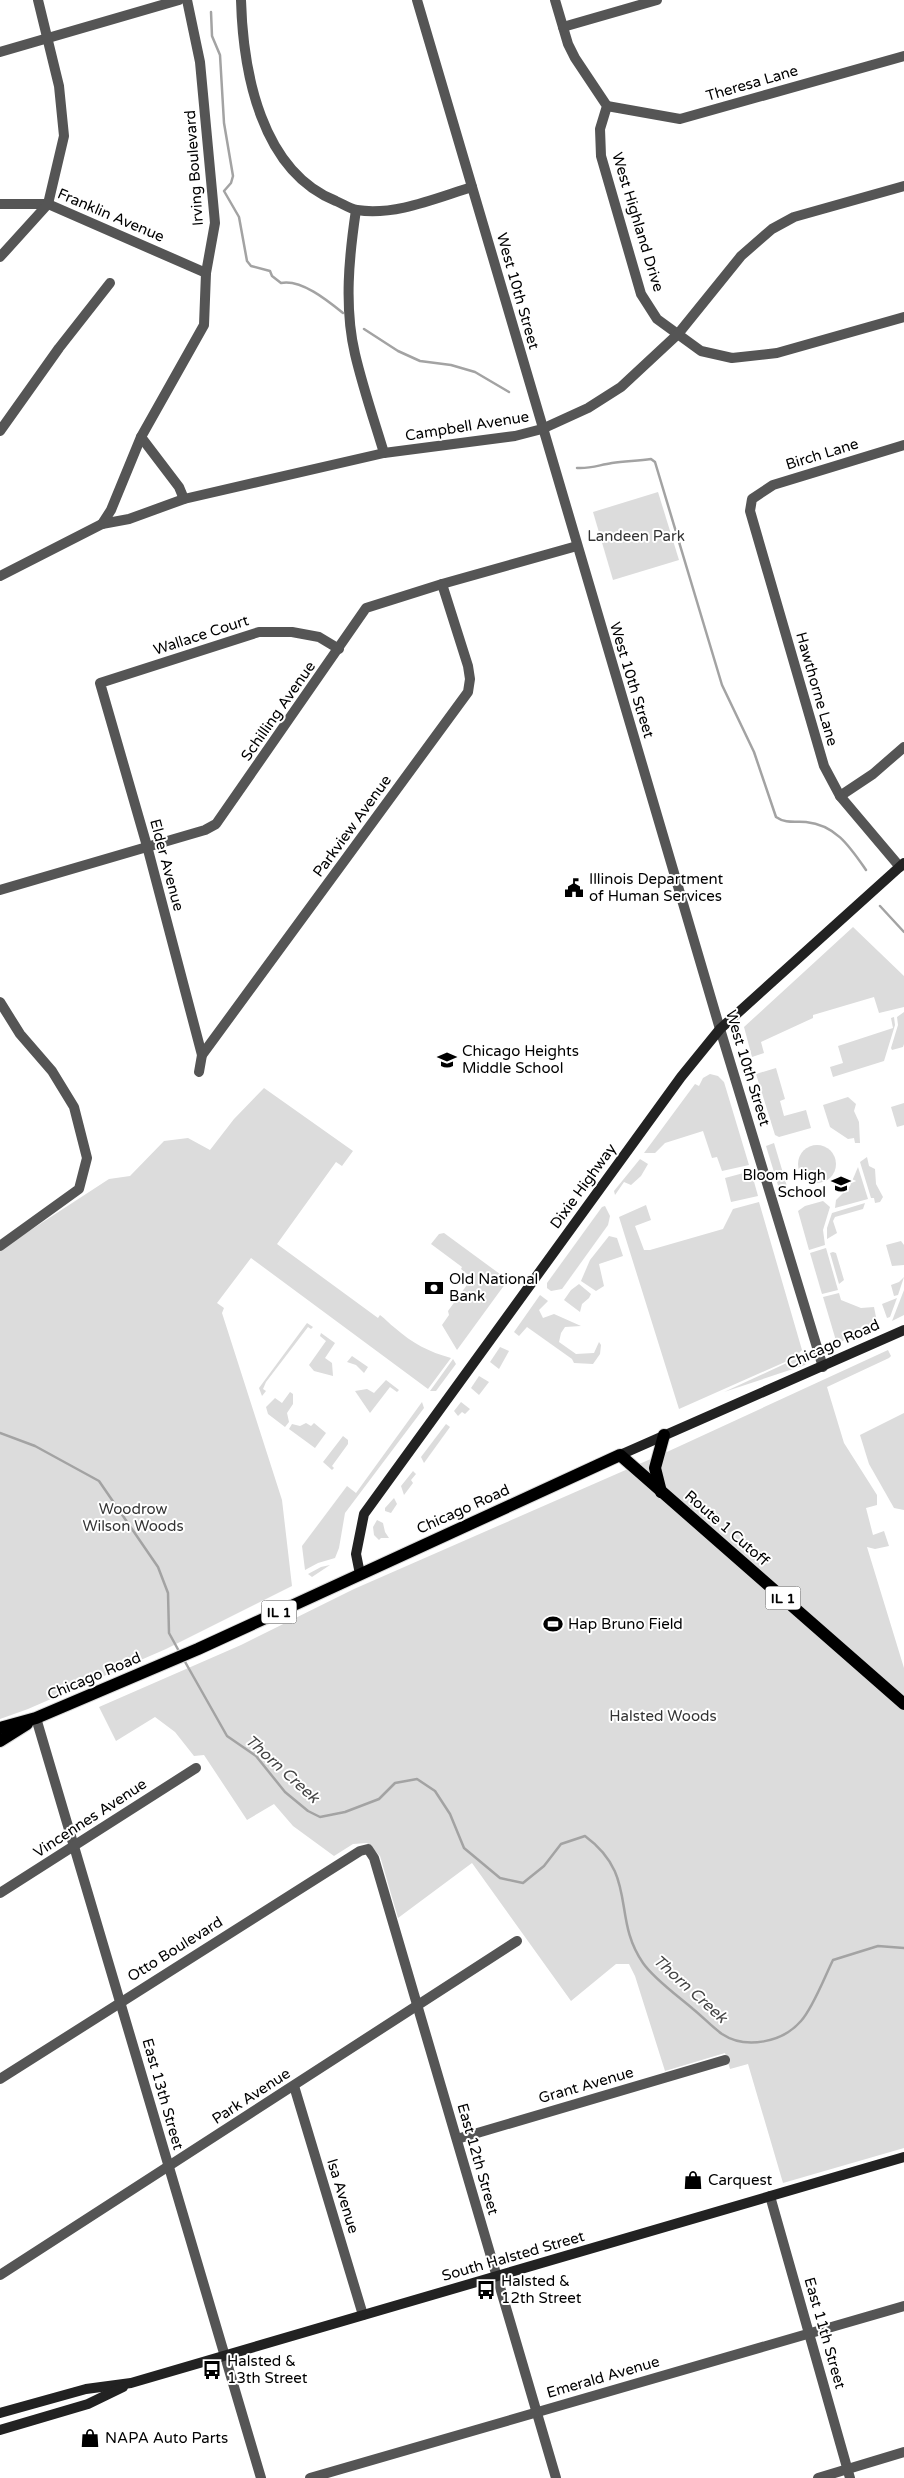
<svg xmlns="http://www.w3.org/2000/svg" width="904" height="2478" font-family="'Varela Round',sans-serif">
<rect width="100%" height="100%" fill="#fff"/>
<g fill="#dcdcdc">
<polygon points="658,492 679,560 613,580 593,512"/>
<polygon points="853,927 904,976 904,1007 879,1013 874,997 813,1015 813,1018 761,1042 764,1053 752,1057 744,1027"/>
<polygon points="904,1012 904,1044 903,1047 892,1050 891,1048 898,1025 897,1017"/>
<polygon points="894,1017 895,1025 884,1061 833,1077 830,1067 843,1063 838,1046 893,1028 891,1018"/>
<polygon points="776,1068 785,1099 780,1101 784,1116 806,1110 811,1128 779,1137 775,1135 756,1074"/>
<polygon points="710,1074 718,1076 724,1082 749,1165 722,1171 717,1157 712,1158 703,1131 665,1143 655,1153 644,1153 695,1084 699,1086 703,1078"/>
<path d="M264,1088L353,1151L342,1166L336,1162L277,1244L378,1318L380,1315C386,1319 389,1324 395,1328C412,1343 429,1352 451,1358L428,1389L251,1258L217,1303L224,1308L222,1313L282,1500L292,1586L166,1649L28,1709L0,1719V1250L109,1179L130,1176L164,1141L188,1138L210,1150L234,1119Z"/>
<polygon points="848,1097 856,1104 854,1111 859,1122 860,1143 855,1143 854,1138 848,1139 830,1127 823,1105"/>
<polygon points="904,1103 904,1125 897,1127 891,1107"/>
<polygon points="774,1143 789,1193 785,1198 781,1195 766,1146"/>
<circle cx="817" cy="1164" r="19"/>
<polygon points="867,1157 869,1166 875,1169 876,1184 883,1197 880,1202 875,1203 874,1198 871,1198 860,1162"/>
<polygon points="640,1159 648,1164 641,1176 631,1185 624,1182 615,1195 614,1191"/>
<polygon points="858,1167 868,1199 835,1208 836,1200 850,1186"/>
<polygon points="751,1171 758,1196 731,1202 725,1178"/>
<polygon points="823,1201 830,1207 823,1230 825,1245 809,1250 798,1211 805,1206"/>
<polygon points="759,1202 802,1350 794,1358 679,1409 619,1217 646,1205 651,1220 635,1226 644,1250 650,1250 723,1229 733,1209"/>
<polygon points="865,1203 863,1209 835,1217 833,1221 837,1233 827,1239 827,1228 832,1213"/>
<polygon points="605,1206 610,1216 608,1225 562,1289 551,1291 547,1288 547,1283 602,1207"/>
<polygon points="444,1233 508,1280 457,1350 442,1325 449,1315 448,1311 472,1278 461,1269 462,1267 431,1244 439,1234"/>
<polygon points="609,1236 617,1238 623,1256 599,1264 604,1286 596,1291 581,1281 590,1260"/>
<polygon points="901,1241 904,1245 904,1265 892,1266 886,1245"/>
<polygon points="826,1248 838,1290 822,1294 810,1253"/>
<polygon points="833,1252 836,1253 844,1280 839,1284 830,1253"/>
<polygon points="904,1277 898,1295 894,1296 891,1285 899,1282"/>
<polygon points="579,1284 591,1294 589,1298 582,1304 580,1312 564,1300 571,1290"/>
<polygon points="904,1290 904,1315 892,1321"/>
<polygon points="839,1293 841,1300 861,1308 874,1307 877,1322 837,1344 823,1297"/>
<polygon points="540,1295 548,1301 539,1310 543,1318 554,1314 581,1326 565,1327 561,1333 559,1342 576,1354 594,1353 599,1342 601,1345 600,1354 593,1364 574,1363 572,1359 527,1327 519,1336 514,1332"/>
<polygon points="897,1298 890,1317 887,1318 882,1304"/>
<polygon points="307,1323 313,1327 311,1329 308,1327 266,1382 263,1389 266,1391 262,1396 259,1388"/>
<polygon points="321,1333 335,1343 325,1358 332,1363 333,1376 314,1371 309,1365 326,1341 320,1336"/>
<polygon points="500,1347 509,1351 499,1369 490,1362"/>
<polygon points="888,1350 891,1356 889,1358 827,1387 844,1443 877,1495 877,1505 866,1508 873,1535 884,1531 889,1546 875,1549 867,1547 904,1668 904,2148 783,2183 748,2064 730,2069 725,2053 665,2071 635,1976 629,1964 616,1964 571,2001 472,1863 398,1918 380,1856 367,1843 353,1844 334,1856 293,1826 274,1804 247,1820 204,1755 194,1756 175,1732 155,1717 116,1741 99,1707 241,1645 354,1589 669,1451"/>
<polygon points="806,1354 808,1359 805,1365 724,1392"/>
<polygon points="352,1356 368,1367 364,1373 356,1365 347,1362"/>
<polygon points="453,1359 456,1364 436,1391 430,1391"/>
<polygon points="479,1376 489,1382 479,1395 471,1388"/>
<polygon points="386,1380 399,1390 397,1392 390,1387 370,1413 355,1391 367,1389 374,1393"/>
<polygon points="290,1392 293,1394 293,1404 287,1413 289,1422 285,1427 268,1414 266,1407 275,1398 282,1403"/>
<polygon points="422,1402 424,1408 345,1513 339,1548 335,1558 318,1563 305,1570 302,1546 347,1486 356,1493"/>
<polygon points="461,1402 470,1409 465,1414 462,1412 458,1416 454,1411"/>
<polygon points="904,1413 904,1510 894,1508 869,1464 860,1435"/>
<polygon points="306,1423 311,1426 314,1423 326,1433 315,1448 289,1429 292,1424 300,1426"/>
<polygon points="446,1424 450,1427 424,1463 421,1457"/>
<polygon points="343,1436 348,1440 348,1444 332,1466 334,1468 332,1470 323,1462"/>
<polygon points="413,1471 416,1474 411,1480 413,1483 404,1495 401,1486"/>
<polygon points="394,1498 397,1504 391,1513 385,1511 385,1508"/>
<polygon points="377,1520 383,1523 385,1532 389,1538 392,1538 381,1538 379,1540 374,1535 373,1527"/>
<polygon points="330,1565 312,1577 308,1574 321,1567"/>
</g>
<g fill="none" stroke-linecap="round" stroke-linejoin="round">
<g stroke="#a3a3a3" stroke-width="2.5">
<path d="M211,12L212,36L220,55L224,123L233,176L231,183L224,191L239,217L247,261L251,266L270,271L272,276L281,283C301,279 327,300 343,313"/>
<polyline points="364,329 398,351 420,361 451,365 475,372 509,392"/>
<path d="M577,468C590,469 599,465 612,463C625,461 638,461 651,459L655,462L722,685L754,752L776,817C786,824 795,821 806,822C836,825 850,847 866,870"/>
<polyline points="880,906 904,932"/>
<polyline points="0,1433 35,1446 99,1481 158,1567 168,1593 169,1633 180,1653"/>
<path d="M184,1660L227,1736L256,1756L285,1792L308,1811L320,1817L345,1812L379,1799L395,1783L417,1779L435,1791L450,1814L464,1848L500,1878L523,1883L544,1866L561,1844L585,1836C639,1876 611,1917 643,1963C654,1979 678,1996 693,2009C703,2017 712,2027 722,2034C746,2050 783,2042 801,2021C813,2008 825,1976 833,1960L878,1946L904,1948"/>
</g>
<g stroke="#dbdbdb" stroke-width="14">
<g id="primary">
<polyline points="661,1492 655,1468 664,1435"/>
<polyline points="0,1728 36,1718 198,1649 620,1455 904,1704"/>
<polyline points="0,1741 27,1724"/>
</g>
</g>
<g stroke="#555" stroke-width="10">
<path d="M241,0C243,72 261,171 336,201C343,204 350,209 357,210C395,216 436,198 472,187"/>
<polyline points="417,0 720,1029 823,1367"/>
<polyline points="555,0 568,44 575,58 607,106 600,129 601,156 641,294 657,319 701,351 732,358 777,353 904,317"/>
<polyline points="563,27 657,0"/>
<polyline points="0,52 179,0"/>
<polyline points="607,106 680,119 904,56"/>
<polyline points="0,204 48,204 206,273"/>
<path d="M356,210C349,257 344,307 355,354C363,388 374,420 384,453"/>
<polyline points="0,257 48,204 64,136 59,86 38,0"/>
<polyline points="0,431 59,348 110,283"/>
<polyline points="141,437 179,487 184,499"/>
<polyline points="102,524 111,510 141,437 204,325 206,273 215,223 200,62 187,0"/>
<polyline points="0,576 102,524 129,519 184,499 384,453 515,436 542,429 588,408 621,387 678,334 741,256 772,229 794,217 904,186"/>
<polyline points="840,796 873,774 904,747"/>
<polyline points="900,867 840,796 824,766 750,511 752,499 773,485 904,445"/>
<polyline points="0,890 205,830 216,824 366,608 442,584 577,546"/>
<polyline points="0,1002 20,1034 52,1071 74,1107 87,1158 79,1189 0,1246"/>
<polyline points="202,1055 147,846 100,683 259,632 292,632 319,637 339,649"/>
<polyline points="199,1072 202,1055 468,692 470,679 468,666 442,584"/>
<polyline points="36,1718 261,2478"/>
<polyline points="0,1893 196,1768"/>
<polyline points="0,2079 360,1851 368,1849 374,1858 556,2478"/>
<polyline points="294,2086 363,2315"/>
<polyline points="457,2139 725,2060"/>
<polyline points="770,2196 850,2478"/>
<polyline points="0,2275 517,1941"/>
<polyline points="310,2478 904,2306"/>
<polyline points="818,2478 904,2452"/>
</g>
<g stroke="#222" stroke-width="10">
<polyline points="620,1455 904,1330"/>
<polyline points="360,1574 356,1554 364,1514 681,1077 720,1029 904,863"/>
<polyline points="0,2413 86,2389 131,2383 904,2157"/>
<polyline points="0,2430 88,2404 123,2387"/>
</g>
<use href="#primary" stroke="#000" stroke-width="12"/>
</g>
<defs>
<g id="civic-bare" transform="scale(1.5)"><path d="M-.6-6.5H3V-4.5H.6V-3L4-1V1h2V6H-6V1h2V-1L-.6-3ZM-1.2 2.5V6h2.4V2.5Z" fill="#000" stroke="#fff" stroke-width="2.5" paint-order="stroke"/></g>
<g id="school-bare" transform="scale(1.5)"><path d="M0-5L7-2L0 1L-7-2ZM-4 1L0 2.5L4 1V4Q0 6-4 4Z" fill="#000" stroke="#fff" stroke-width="2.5" paint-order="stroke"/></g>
<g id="bank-bare" transform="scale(1.5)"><path d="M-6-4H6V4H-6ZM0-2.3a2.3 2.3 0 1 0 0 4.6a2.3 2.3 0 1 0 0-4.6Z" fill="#000" stroke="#fff" stroke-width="2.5" paint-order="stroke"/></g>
<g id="stadium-bare" transform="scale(1.5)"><path d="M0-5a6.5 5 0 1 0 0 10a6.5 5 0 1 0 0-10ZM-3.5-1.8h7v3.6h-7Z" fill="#000" stroke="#fff" stroke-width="2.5" paint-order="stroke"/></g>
<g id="shop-bare" transform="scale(1.5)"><path d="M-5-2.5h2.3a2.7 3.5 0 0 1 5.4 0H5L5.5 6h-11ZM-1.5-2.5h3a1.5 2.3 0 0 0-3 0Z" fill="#000" stroke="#fff" stroke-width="2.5" paint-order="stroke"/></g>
<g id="bus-bare" transform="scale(1.5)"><path d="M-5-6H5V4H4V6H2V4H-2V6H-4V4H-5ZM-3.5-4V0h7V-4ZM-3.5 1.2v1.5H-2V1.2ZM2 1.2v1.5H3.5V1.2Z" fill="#000" stroke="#fff" stroke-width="2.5" paint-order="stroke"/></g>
</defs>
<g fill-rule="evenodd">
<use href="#civic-bare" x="574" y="888"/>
<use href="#school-bare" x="447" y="1060"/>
<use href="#school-bare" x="841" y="1184"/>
<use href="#bank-bare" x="434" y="1288"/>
<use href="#stadium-bare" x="553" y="1624"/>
<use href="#shop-bare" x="693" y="2180"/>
<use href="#bus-bare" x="486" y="2290"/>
<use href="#bus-bare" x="212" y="2370"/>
<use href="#shop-bare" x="90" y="2438"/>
</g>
<g text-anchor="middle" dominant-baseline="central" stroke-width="4" stroke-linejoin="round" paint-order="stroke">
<g fill="#fff" stroke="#4c4c4c" stroke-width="1">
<rect x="765.5" y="1586.5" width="35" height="23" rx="4"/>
<rect x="261.5" y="1600.5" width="35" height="23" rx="4"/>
</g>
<g font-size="14" font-weight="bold" fill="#000">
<text x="783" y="1598">IL 1</text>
<text x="279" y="1612">IL 1</text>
</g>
<g font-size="15" fill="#000" stroke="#fff">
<text transform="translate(752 83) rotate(-16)">Theresa Lane</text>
<text transform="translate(194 168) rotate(-94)">Irving Boulevard</text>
<text transform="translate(111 215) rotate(23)">Franklin Avenue</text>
<text transform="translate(638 222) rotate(73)">West Highland Drive</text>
<text transform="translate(518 291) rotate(74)">West 10th Street</text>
<text transform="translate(467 426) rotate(-9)">Campbell Avenue</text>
<text transform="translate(822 454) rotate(-17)">Birch Lane</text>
<text transform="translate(201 635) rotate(-18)">Wallace Court</text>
<text transform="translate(632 680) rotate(73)">West 10th Street</text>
<text transform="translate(817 689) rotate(74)">Hawthorne Lane</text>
<text transform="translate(278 711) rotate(-55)">Schilling Avenue</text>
<text transform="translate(352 826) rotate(-54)">Parkview Avenue</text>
<text transform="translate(167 865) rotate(75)">Elder Avenue</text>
<text transform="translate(748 1068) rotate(73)">West 10th Street</text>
<text transform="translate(583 1186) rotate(-54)">Dixie Highway</text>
<text transform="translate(833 1344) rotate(-24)">Chicago Road</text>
<text transform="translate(463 1509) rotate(-24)">Chicago Road</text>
<text transform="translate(727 1528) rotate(41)">Route 1 Cutoff</text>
<text transform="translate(94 1676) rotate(-23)">Chicago Road</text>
<text transform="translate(90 1818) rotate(-33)">Vincennes Avenue</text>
<text transform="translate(175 1949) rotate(-32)">Otto Boulevard</text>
<text transform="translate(586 2085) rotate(-16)">Grant Avenue</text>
<text transform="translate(163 2094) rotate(74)">East 13th Street</text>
<text transform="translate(251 2096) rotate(-33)">Park Avenue</text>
<text transform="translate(478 2159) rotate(74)">East 12th Street</text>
<text transform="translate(343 2196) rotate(73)">Isa Avenue</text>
<text transform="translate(513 2256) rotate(-16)">South Halsted Street</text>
<text transform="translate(825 2333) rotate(74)">East 11th Street</text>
<text transform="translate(603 2377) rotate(-16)">Emerald Avenue</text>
</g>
<g font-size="15" fill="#333" stroke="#fff">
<text x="636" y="536">Landeen Park</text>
<text x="133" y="1509">Woodrow<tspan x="133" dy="17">Wilson Woods</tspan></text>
<text x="663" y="1716">Halsted Woods</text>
</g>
<g font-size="15" fill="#000" stroke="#fff" text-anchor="start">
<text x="589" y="879">Illinois Department<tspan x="589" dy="17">of Human Services</tspan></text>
<text x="462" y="1051">Chicago Heights<tspan x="462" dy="17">Middle School</tspan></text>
<text x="826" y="1175" text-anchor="end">Bloom High<tspan x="826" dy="17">School</tspan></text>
<text x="449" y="1279">Old National<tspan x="449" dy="17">Bank</tspan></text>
<text x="568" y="1624">Hap Bruno Field</text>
<text x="708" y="2180">Carquest</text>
<text x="501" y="2281">Halsted &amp;<tspan x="501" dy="17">12th Street</tspan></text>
<text x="227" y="2361">Halsted &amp;<tspan x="227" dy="17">13th Street</tspan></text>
<text x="105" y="2438">NAPA Auto Parts</text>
</g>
<g font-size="16" font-style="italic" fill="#444" stroke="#fff">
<text transform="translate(282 1769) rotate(42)">Thorn Creek</text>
<text transform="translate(690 1989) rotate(42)">Thorn Creek</text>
</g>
</g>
</svg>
